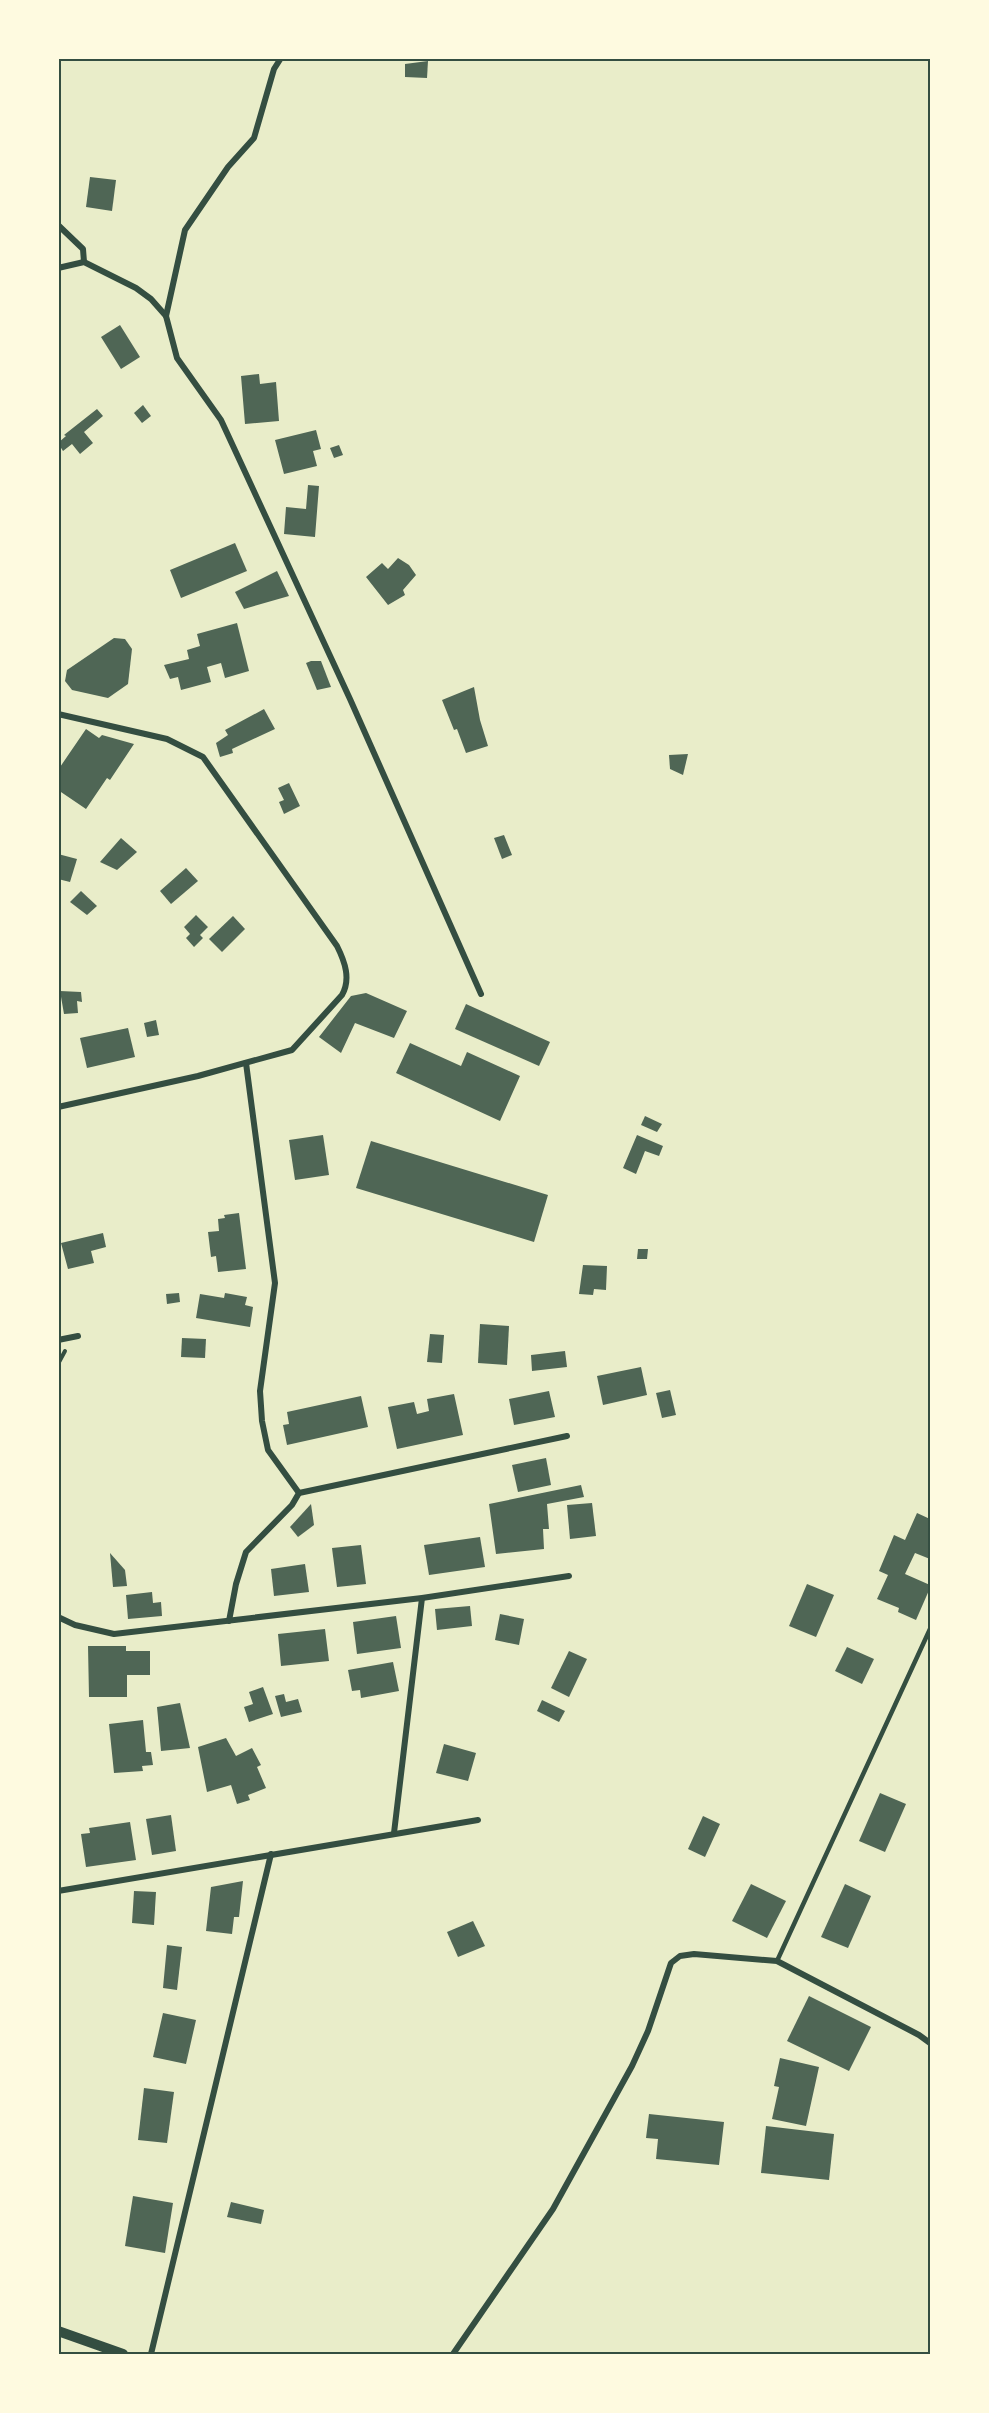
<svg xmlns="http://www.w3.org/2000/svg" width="989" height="2413" font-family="Rubik,sans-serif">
<rect width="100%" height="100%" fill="#e9edc9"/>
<g fill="#4f6655">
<polygon points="428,61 427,78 405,77 405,64"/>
<polygon points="90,177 116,180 112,211 86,207"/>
<polygon points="120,325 140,357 121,369 101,337"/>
<polygon points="259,374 260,384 276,382 279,421 245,424 241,376"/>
<polygon points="143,405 151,416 142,423 134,413"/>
<polygon points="97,409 103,416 84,432 93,443 80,454 72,444 63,451 58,443 66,436 64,435"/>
<polygon points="316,430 321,449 313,451 317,466 284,474 275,440"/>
<polygon points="339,445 343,455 334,458 330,448"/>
<polygon points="308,485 319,486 315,537 284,534 286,507 306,509"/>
<polygon points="235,543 247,571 181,598 170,570"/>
<polygon points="398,558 409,565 416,575 403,590 405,595 388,605 366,577 382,563 388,569"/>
<polygon points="277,571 289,596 244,609 235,592"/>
<polygon points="237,623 249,671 225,678 221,663 207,667 211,682 181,690 178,677 170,679 164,665 189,659 187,650 200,646 197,634"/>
<polygon points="114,638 125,639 132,649 128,684 108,698 72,690 65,681 67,670"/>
<polygon points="311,661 321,661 331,687 317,690 306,663"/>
<polygon points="474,687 480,720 488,746 466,753 457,729 454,730 442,700"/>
<polygon points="264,709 275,729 232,749 233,753 220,757 216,743 228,735 225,730"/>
<polygon points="86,729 99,738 102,735 134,744 110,780 107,778 86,809 58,790 58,770"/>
<polygon points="688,754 683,775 670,769 669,755"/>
<polygon points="289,783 300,806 284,814 279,802 284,800 278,788"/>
<polygon points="504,835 512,855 502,859 494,838"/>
<polygon points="121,838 137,852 117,870 100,862"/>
<polygon points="58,854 77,859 70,882 58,879"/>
<polygon points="186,868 198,881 171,904 160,891"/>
<polygon points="81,891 97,906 87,915 70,902"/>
<polygon points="196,915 208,927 200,935 203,938 194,947 186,938 190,934 184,927"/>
<polygon points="233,916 245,929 222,952 209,939"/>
<polygon points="60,991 81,992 82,1002 77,1001 78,1013 64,1014"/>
<polygon points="366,993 407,1011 394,1038 355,1023 341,1053 319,1037 351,996"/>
<polygon points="466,1004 550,1042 539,1066 455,1029"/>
<polygon points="156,1020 159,1035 147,1037 144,1023"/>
<polygon points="128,1028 135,1057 87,1068 80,1038"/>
<polygon points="410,1043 461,1066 467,1052 520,1076 500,1121 396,1073"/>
<polygon points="645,1116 662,1124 657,1132 641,1125"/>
<polygon points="323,1135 329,1175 295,1180 289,1140"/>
<polygon points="637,1135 663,1146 659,1156 645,1151 636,1174 623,1168"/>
<polygon points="371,1141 548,1195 534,1242 356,1188"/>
<polygon points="239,1213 246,1269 218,1272 216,1256 211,1257 208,1232 219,1231 218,1219 225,1218 224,1215"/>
<polygon points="103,1233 106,1247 91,1251 94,1263 68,1269 61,1243"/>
<polygon points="638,1249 648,1249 647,1259 637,1259"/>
<polygon points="583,1265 607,1266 606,1290 594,1289 593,1295 579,1294"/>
<polygon points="179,1293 180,1302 167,1304 166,1294"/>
<polygon points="225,1293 247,1297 245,1305 253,1307 250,1327 196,1318 200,1294 224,1298"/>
<polygon points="480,1324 509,1326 507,1365 478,1363"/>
<polygon points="430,1334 444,1335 442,1363 427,1362"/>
<polygon points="182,1338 206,1339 205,1358 181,1357"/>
<polygon points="565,1351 567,1367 532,1371 531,1355"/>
<polygon points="641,1367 647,1395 603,1405 597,1376"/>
<polygon points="670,1390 676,1415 662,1418 656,1393"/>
<polygon points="549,1391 555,1417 514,1425 509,1399"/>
<polygon points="454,1394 463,1435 397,1449 388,1407 414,1402 417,1414 429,1411 427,1399"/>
<polygon points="361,1396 368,1427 287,1445 283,1425 289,1424 287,1412"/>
<polygon points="546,1458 551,1485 518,1492 512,1465"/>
<polygon points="581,1485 584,1497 547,1504 549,1529 543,1529 544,1549 496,1554 489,1504"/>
<polygon points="592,1503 596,1536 570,1539 567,1505"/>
<polygon points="311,1504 314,1525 298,1537 290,1527"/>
<polygon points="917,1513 930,1519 930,1559 915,1553 905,1574 930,1585 930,1588 916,1620 898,1612 899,1608 877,1599 888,1575 879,1571 894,1535 905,1540"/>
<polygon points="480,1537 485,1567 429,1575 424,1545"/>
<polygon points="361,1545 366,1584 337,1587 332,1548"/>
<polygon points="110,1553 125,1570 127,1586 113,1587"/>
<polygon points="305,1564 309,1592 274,1596 271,1569"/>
<polygon points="807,1584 834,1595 816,1637 789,1626"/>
<polygon points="152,1592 153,1603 161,1602 162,1616 128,1619 126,1595"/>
<polygon points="470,1606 472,1626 437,1630 435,1609"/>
<polygon points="500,1614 524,1619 519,1645 495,1640"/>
<polygon points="396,1616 401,1648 357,1654 353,1622"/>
<polygon points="325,1629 329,1661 281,1666 278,1634"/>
<polygon points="88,1646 126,1646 126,1651 150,1651 150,1675 127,1675 127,1697 89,1697"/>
<polygon points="847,1647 874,1659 862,1684 835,1671"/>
<polygon points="569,1651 587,1659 569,1697 551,1688"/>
<polygon points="393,1662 399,1691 361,1698 360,1690 352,1691 348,1670"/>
<polygon points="263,1687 273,1714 249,1722 244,1707 253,1704 249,1692"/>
<polygon points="284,1694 286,1702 298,1699 302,1712 281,1717 275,1696"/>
<polygon points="542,1700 565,1711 559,1722 537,1711"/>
<polygon points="180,1703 190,1748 161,1751 157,1707"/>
<polygon points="143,1720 146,1752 151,1752 153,1765 142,1766 143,1771 114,1773 109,1724"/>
<polygon points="226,1738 236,1756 252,1748 261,1765 257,1767 266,1788 248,1795 250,1800 237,1804 231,1785 207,1792 198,1747"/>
<polygon points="444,1744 476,1753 468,1781 436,1773"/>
<polygon points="880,1793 906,1804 885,1852 859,1841"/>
<polygon points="171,1815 176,1851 152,1855 146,1819"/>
<polygon points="703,1816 720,1824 705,1857 688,1849"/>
<polygon points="130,1822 136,1860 86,1867 81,1834 90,1833 89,1828"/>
<polygon points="243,1881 239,1917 234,1917 232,1934 206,1931 211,1887"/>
<polygon points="751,1884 786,1901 767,1938 732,1921"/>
<polygon points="845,1884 871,1896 848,1948 821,1937"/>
<polygon points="134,1891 156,1892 154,1925 132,1923"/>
<polygon points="473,1921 485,1946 458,1957 447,1932"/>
<polygon points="167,1945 182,1947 177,1990 163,1988"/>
<polygon points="809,1996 871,2027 849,2071 787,2041"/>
<polygon points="163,2013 196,2020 186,2064 153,2057"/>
<polygon points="780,2058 819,2067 806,2126 772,2119 779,2087 774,2086"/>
<polygon points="144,2088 174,2092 167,2143 138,2140"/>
<polygon points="649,2114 724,2122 719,2165 656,2159 658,2139 646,2138"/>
<polygon points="766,2126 834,2134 829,2180 761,2173"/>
<polygon points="133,2196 173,2203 165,2253 125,2246"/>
<polygon points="231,2202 264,2210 261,2224 227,2217"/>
</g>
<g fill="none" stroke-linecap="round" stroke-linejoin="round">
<polyline stroke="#344e41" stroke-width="4" points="58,1364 65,1351"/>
<polyline stroke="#344e41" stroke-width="4.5" points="777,1961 930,1629"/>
<g stroke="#344e41" stroke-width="6">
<polyline points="58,225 83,249 84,262"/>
<polyline points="58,268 84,262 136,288 151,299 166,316 177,358 221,420 350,699 481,994"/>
<polyline points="166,316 185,230 228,167 254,138 274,69 281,58"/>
<path d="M58,714L167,739L203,757L337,946C345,962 351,979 342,995L292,1050L198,1076L58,1107"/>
<polyline points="58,1340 78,1336"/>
<polyline points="299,1493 567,1436"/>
<polyline points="58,1617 75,1625 114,1634 422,1598 569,1576"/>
<polyline points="229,1621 236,1584 246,1552 292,1505 299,1493 268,1450 262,1421 260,1391 275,1283 246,1063"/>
<polyline points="394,1833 422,1598"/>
<polyline points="58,1891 478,1820"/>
<polyline points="151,2354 271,1854"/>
<polyline points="453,2354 553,2209 632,2066 648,2031 671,1963 680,1956 694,1954 777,1961 919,2035 930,2043"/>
</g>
<polyline stroke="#344e41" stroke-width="10" points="58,2331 123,2354"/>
</g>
<rect width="989" height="2413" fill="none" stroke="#fefae0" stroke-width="120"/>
<rect x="60" y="60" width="869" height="2293" fill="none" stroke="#344e41" stroke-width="2"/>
</svg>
